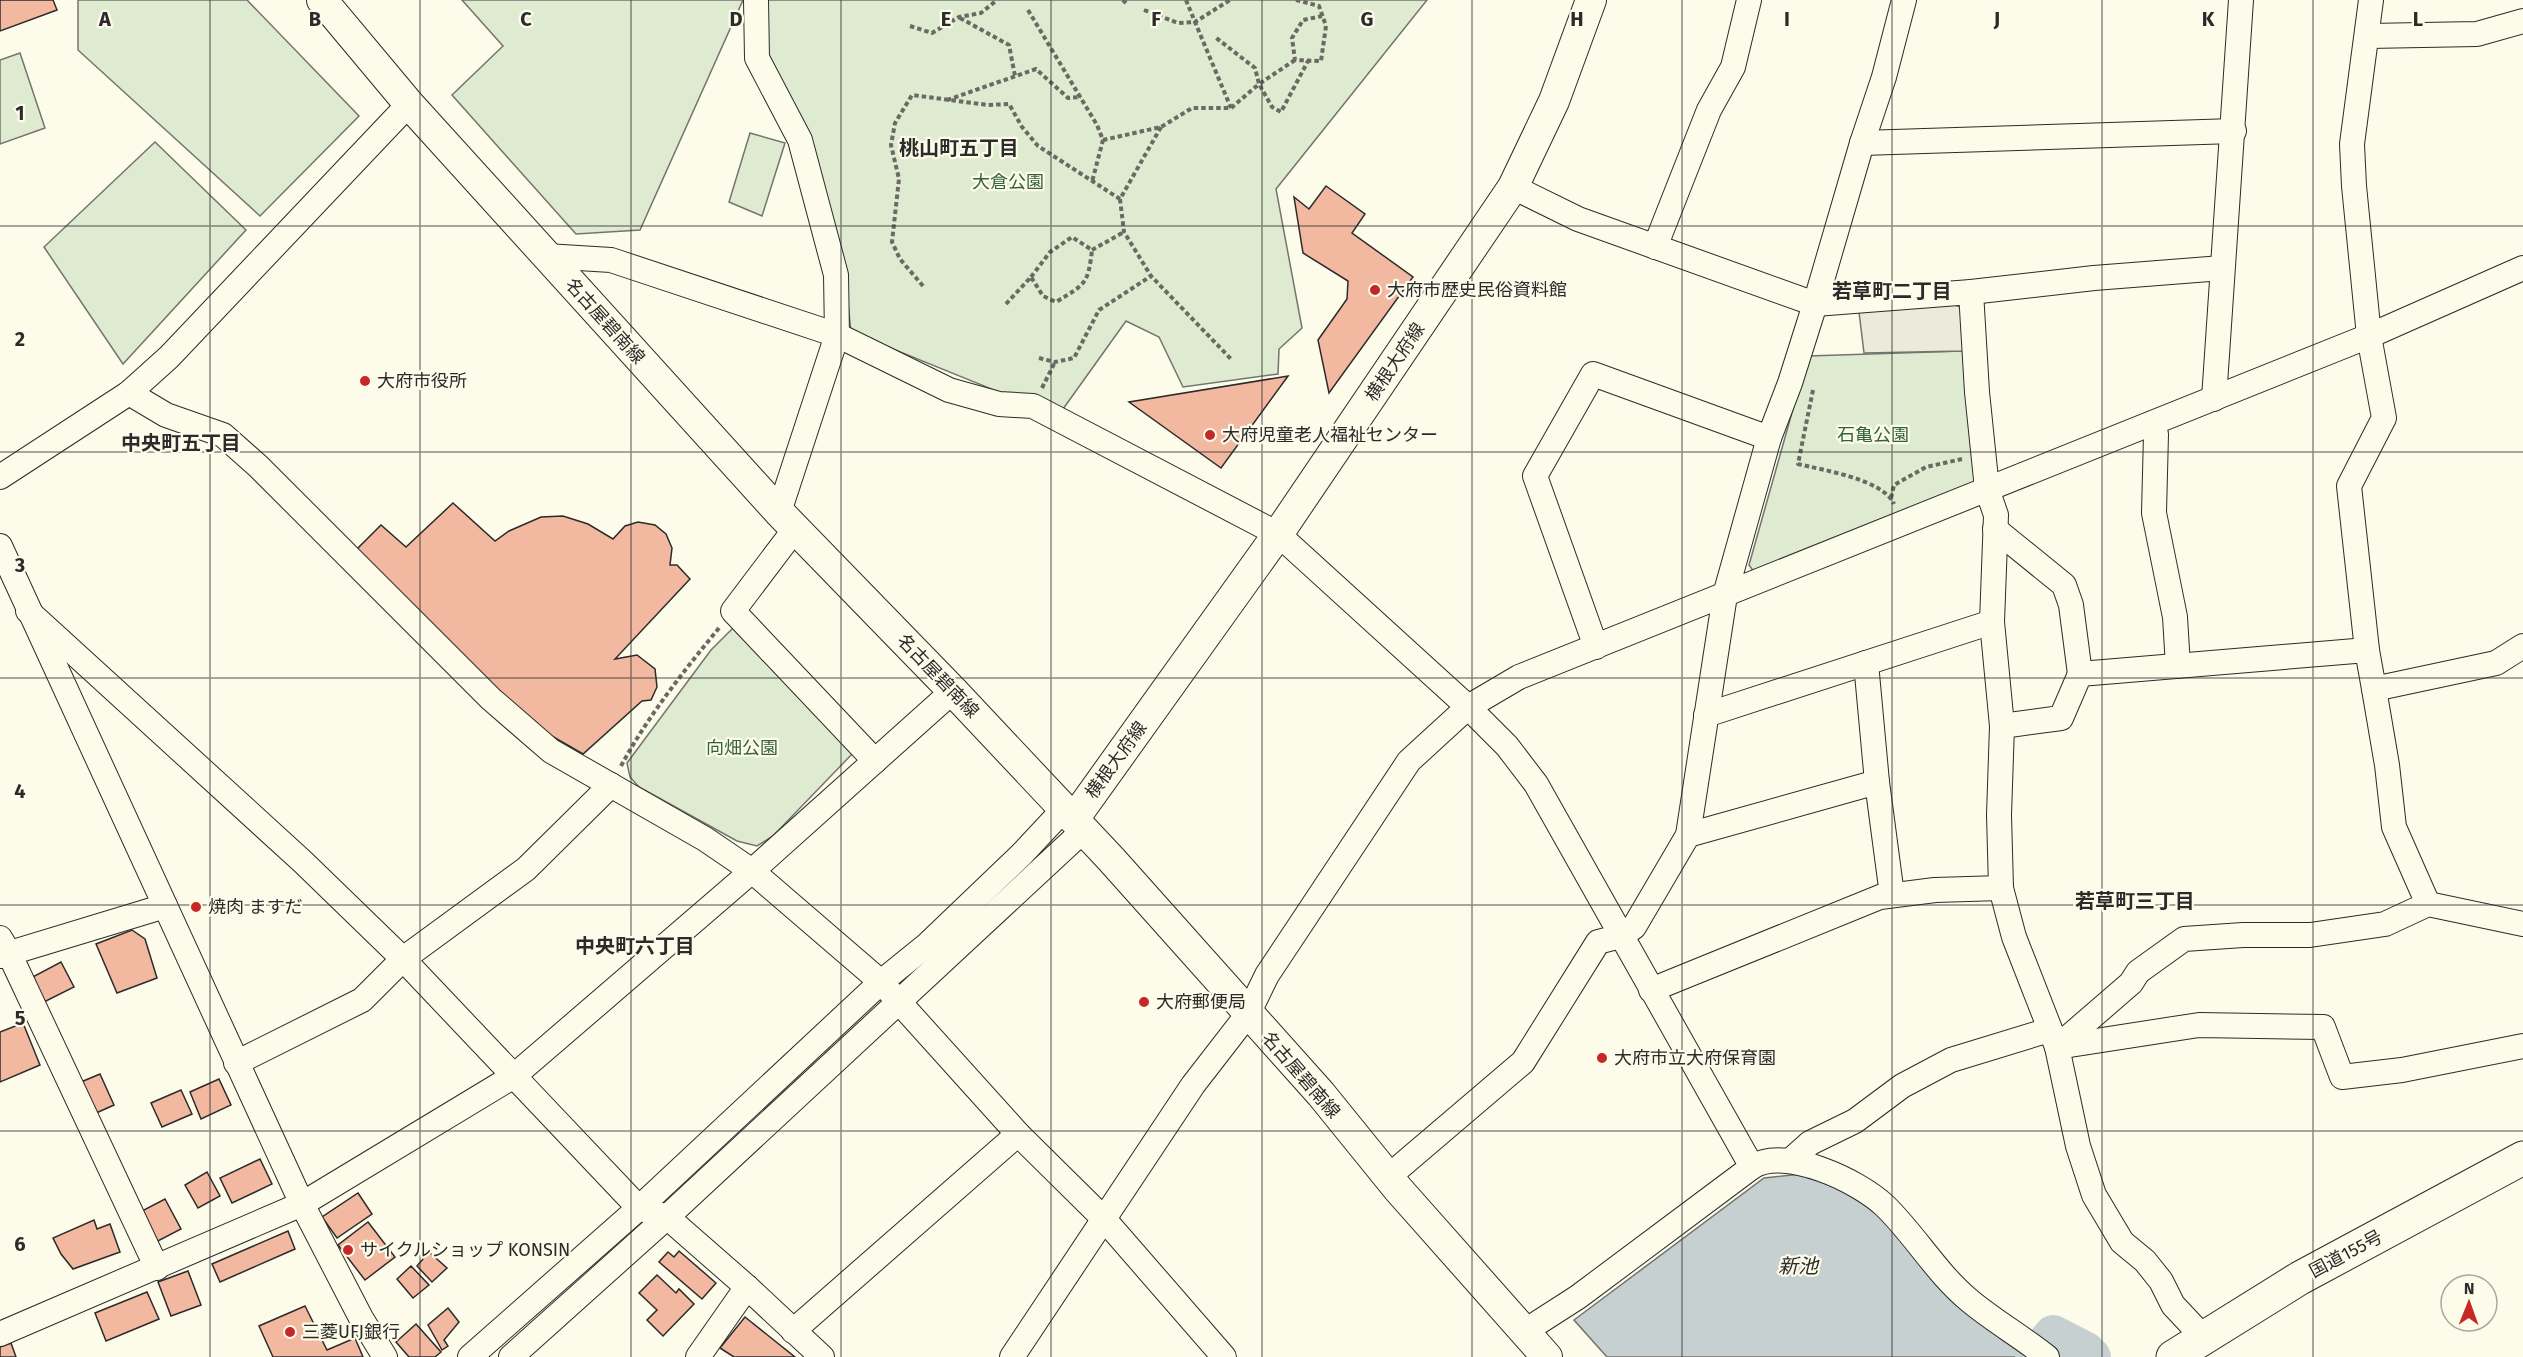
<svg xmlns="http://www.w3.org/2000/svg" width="2523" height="1357" font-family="'Fira Sans','Noto Sans JP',sans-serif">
<rect width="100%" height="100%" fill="#fdfbea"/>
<g fill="#deebd1" stroke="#74746e" stroke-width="1.5">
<polygon points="78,0 247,0 359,116 260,216 78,50"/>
<polygon points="462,0 743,0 640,230 576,234 452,95 503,46"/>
<polygon points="762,0 1427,0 1276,189 1302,328 1279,349 1278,374 1183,387 1159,337 1126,321 1058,416 851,332 845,275 764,58"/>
<polygon points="20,53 45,128 0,144 0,60"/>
<polygon points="750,133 785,143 762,216 729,202"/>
<polygon points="155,142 246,230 123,364 44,247"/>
<polygon points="1963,351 1980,480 1754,572 1749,565 1808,356"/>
<polygon points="737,624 854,752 773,836 757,846 737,841 639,787 630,777 627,763 711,650"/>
</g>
<polygon fill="#eceadb" stroke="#74746e" stroke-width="1.5" points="1954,305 1964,308 1963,351 1864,353 1859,312"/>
<polygon fill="#c7d0d0" stroke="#74746e" stroke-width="1.5" points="1801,1174 1837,1182 1895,1225 1938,1280 2027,1357 1607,1357 1574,1320 1764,1178"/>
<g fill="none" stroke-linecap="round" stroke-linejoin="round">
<polyline stroke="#c7d0d0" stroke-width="38" points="2034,1357 2053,1334 2086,1351 2092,1357"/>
</g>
<g fill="#f2b8a0" stroke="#2b2b2b" stroke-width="1.5">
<polygon points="0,0 53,0 57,10 0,31"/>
<polygon points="1326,186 1365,214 1352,233 1413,277 1329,393 1318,340 1347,299 1348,281 1303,253 1294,197 1309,209"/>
<polygon points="1288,376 1221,468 1129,402"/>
<polygon points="453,503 495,541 509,531 541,517 563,516 588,524 613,539 625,526 638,522 655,525 666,534 672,548 670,565 677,565 690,579 615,659 637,655 655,669 657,687 651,700 642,701 583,754 536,727 355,551 381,525 406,547"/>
<polygon points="132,930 145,939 157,978 117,993 96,944"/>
<polygon points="61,962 74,987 40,1004 27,980"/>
<polygon points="23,1023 40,1065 0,1082 0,1032"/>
<polygon points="100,1074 114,1105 94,1114 81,1082"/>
<polygon points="219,1079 231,1105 201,1119 190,1092"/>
<polygon points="181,1090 192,1114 162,1127 151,1103"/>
<polygon points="260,1159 272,1184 232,1203 220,1178"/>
<polygon points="207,1172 220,1196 198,1208 185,1185"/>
<polygon points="358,1193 372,1214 337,1238 322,1217"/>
<polygon points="165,1199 181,1229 156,1242 140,1212"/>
<polygon points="94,1220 97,1229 110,1224 120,1252 73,1269 61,1254 53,1238"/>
<polygon points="368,1222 395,1257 365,1280 338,1245"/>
<polygon points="288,1231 295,1249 220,1282 212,1264"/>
<polygon points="679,1251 716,1283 702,1299 659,1262 668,1252 674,1257"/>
<polygon points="429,1252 447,1268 432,1282 417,1266"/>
<polygon points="411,1266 429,1285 413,1298 397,1279"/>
<polygon points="188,1271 201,1305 171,1316 158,1282"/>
<polygon points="657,1275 676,1293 679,1289 694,1304 663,1336 647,1320 657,1310 639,1293"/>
<polygon points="147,1292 159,1319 106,1341 95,1313"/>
<polygon points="305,1306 327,1350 355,1338 363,1357 273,1357 259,1326"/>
<polygon points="448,1308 459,1322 444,1340 448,1346 442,1350 428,1325"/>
<polygon points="745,1317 795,1357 734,1357 720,1348"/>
<polygon points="416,1324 441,1352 435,1357 409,1357 396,1342"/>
<polygon points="11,1343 16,1357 0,1357 0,1347"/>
</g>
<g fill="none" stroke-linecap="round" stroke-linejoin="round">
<g stroke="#2b2b2b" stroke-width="26">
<g id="minor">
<polyline points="756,0 757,58 800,140 836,275 837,335 779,512"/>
<polyline points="2368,36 2477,34 2523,21"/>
<polyline points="1862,143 2234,131"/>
<polyline points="1513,187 1578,219 1815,304 1971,292 2094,278 2222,268"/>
<polyline points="1655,247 1709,110 1733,67 1749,0"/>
<polyline points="546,256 611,260 837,335 949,390 999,404 1033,406 1278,534 1468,707 1507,746 1536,784 1752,1167"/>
<polyline points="1971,292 1977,392 1987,489 1996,515 1992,622 2002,726 1999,815 2001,888 2014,937 2057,1047 2078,1146 2094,1195 2122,1242 2145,1261 2161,1281 2173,1305 2203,1337"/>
<polyline points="129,393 166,415 223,435 258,466 491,699 551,751 705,839 752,871 881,982 1018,1134"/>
<polyline points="2214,399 2241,0"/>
<polyline points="2151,424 2156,434 2154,513 2175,617 2178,666"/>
<polyline points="0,477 129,393 169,357 409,104"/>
<polyline points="795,529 733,611 875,761"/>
<polyline points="1995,529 2064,585 2071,605 2080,674"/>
<polyline points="0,546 302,1204 361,1318 385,1357"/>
<polyline points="28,611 303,862 403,959 639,1208 667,1217 747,1287 822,1357"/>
<polyline points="1596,647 1535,476 1593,374 1769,438"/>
<polyline points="2367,650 2349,486 2384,418 2369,336 2354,186 2352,144 2371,0"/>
<polyline points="1866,663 1877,782 1892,895"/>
<polyline points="2374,689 2387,765 2394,827 2428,904"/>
<polyline points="1706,715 1992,622"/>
<polyline points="2002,726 2061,718 2080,674 2367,650 2374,689 2496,663 2523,646"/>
<polyline points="1688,835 1877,782"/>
<polyline points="0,938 9,953 157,1268"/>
<polyline points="0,956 165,906"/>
<polyline points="1651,990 1880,897 1935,890 2001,888"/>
<polyline points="2057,1047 2131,983 2138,972 2184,939 2243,935 2310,935 2385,924 2428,904 2523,924"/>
<polyline points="2057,1047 2199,1025 2323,1027 2342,1077 2402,1070 2523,1046"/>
<polyline points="236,1063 362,1000 403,959 526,869 611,785"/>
<polyline points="1791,1160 1810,1143 1855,1121 1902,1086 1951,1060 2049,1030"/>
<polyline points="1388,1177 1523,1062 1598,942 1621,936 1634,927 1688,835 1725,595 1769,438 1790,383 1815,304 1862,143 1884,77 1904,0"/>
<polyline points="793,1331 1018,1134 1104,1219 1224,1357"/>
<path d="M1525,1331L1578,1297L1752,1167C1785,1146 1859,1181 1885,1206C1915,1235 1937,1274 1970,1301C1994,1321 2022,1337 2047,1357"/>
<polyline points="0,1334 302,1204 514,1076 752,871 953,691"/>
<polyline points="470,1357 639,1208 881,982 928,944 1021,855 1064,809"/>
<polyline points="511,1357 667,1217 1084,830"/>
<polyline points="698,1357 747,1287"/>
<polyline points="1012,1357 1193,1085 1248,1014 1267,975 1409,761 1468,707 1519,677 2369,336 2523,268"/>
</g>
</g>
<g stroke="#2b2b2b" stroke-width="32">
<g id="major">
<polyline points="322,0 409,104 779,512 953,691 1111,859 1321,1094 1398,1189 1547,1357"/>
<polyline points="1074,819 1278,534 1513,187 1554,101 1591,0"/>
</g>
</g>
<g stroke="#2b2b2b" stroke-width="35">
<polyline id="highway" points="2173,1357 2300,1278 2523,1158"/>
</g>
<g stroke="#6a6964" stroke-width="4" stroke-dasharray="4.5 3" stroke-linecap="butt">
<polyline points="1123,0 1126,3"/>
<polyline points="1186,0 1195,22 1230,0"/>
<polyline points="1296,0 1319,6 1326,26 1321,61 1295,60 1292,38 1303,20 1322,16"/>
<polyline points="1028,10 1097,125 1103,140 1092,182"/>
<polyline points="1144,10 1178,23 1195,22 1231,108"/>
<polyline points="960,18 1009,45 1015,76"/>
<polyline points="910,26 932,33 959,17 981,13 997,0"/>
<polyline points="1295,60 1259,84 1272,107 1281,112 1308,61"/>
<polyline points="947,100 1036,69 1068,98 1081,97"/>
<polyline points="1103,140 1161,127 1192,108 1231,108 1259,84 1255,68 1215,37"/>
<polyline points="1120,199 1124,232 1151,276 1231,359"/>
<polyline points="1092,250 1124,232"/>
<polyline points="1031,277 1050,252 1072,237 1092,250"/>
<polyline points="923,286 900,259 892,242 899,179 891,145 895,123 912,95 988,105 1009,104 1022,127 1038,146 1120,199 1161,127"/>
<path d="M1006,304L1031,277L1043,296L1056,302C1085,284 1088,285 1092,250"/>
<polyline points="1039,358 1055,362 1074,358 1099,310 1151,276"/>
<polyline points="1042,388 1055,362"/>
<path d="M1813,390L1798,464C1822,470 1883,479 1894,504"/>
<polyline points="1891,498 1894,485 1926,467 1962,459"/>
<path d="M621,766C648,716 683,672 719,628"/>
</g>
<use href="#minor" stroke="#fdfbea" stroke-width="24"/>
<use href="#major" stroke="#fdfbea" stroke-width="30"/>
<use href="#highway" stroke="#fdfbea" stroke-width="33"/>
</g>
<path fill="none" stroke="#2b2b2b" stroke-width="1.5" stroke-opacity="0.55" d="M210,0V1357M420,0V1357M631,0V1357M841,0V1357M1051,0V1357M1262,0V1357M1472,0V1357M1682,0V1357M1892,0V1357M2102,0V1357M2313,0V1357M0,226H2523M0,452H2523M0,678H2523M0,905H2523M0,1131H2523"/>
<g fill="#c62828" stroke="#fdfbea" stroke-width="2">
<circle cx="1375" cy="290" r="6"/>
<circle cx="365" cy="381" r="6"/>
<circle cx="1210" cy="435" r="6"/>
<circle cx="196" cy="907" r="6"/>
<circle cx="1144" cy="1002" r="6"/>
<circle cx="1602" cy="1058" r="6"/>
<circle cx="348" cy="1250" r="6"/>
<circle cx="290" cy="1332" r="6"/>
</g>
<g text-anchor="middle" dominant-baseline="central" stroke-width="4.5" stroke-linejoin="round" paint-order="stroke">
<g font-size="18" fill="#34623c" stroke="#fdfbea">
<text x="1008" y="182">大倉公園</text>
<text x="1873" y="435">石亀公園</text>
<text x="742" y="748">向畑公園</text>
</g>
<g font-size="18" fill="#2b2b2b" stroke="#fdfbea" text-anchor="start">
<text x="1387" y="290">大府市歴史民俗資料館</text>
<text x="377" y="381">大府市役所</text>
<text x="1222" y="435">大府児童老人福祉センター</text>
<text x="208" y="907">焼肉 ますだ</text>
<text x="1156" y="1002">大府郵便局</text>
<text x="1614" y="1058">大府市立大府保育園</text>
<text x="360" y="1250">サイクルショップ KONSIN</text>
<text x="302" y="1332">三菱UFJ銀行</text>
</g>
<g font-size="18" fill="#2b2b2b" stroke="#fdfbea">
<text transform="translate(605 321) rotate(48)">名古屋碧南線</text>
<text transform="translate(1395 362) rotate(-56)">横根大府線</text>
<text transform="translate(938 676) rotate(46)">名古屋碧南線</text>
<text transform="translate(1116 760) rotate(-54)">横根大府線</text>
<text transform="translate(1301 1075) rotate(49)">名古屋碧南線</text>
<text transform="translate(2346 1254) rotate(-28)">国道155号</text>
</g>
<g font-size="20" font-weight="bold" fill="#2b2b2b" stroke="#fdfbea">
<text x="959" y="148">桃山町五丁目</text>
<text x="1892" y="291">若草町二丁目</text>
<text x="181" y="443">中央町五丁目</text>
<text x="2135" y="901">若草町三丁目</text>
<text x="635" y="946">中央町六丁目</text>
</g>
<g font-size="20" font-style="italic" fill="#2b2b2b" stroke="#fdfbea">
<text x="1798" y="1266">新池</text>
</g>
</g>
<g font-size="20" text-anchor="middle" font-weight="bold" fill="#2b2b2b" stroke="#fdfbea" stroke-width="4.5" stroke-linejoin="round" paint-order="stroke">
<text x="105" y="26">A</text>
<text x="315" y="26">B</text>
<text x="526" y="26">C</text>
<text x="736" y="26">D</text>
<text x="946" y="26">E</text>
<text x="1156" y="26">F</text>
<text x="1367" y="26">G</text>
<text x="1577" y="26">H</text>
<text x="1787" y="26">I</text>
<text x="1997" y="26">J</text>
<text x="2208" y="26">K</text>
<text x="2418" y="26">L</text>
<text x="20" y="120">1</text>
<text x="20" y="346">2</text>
<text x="20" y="572">3</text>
<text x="20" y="798">4</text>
<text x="20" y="1025">5</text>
<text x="20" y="1251">6</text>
</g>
<g transform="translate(2469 1303) rotate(1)"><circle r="28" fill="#fdfbea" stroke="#a9a89e" stroke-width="1.5"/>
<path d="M0-4.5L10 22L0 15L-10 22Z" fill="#c62828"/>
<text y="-9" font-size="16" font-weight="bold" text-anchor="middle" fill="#2b2b2b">N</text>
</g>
</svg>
